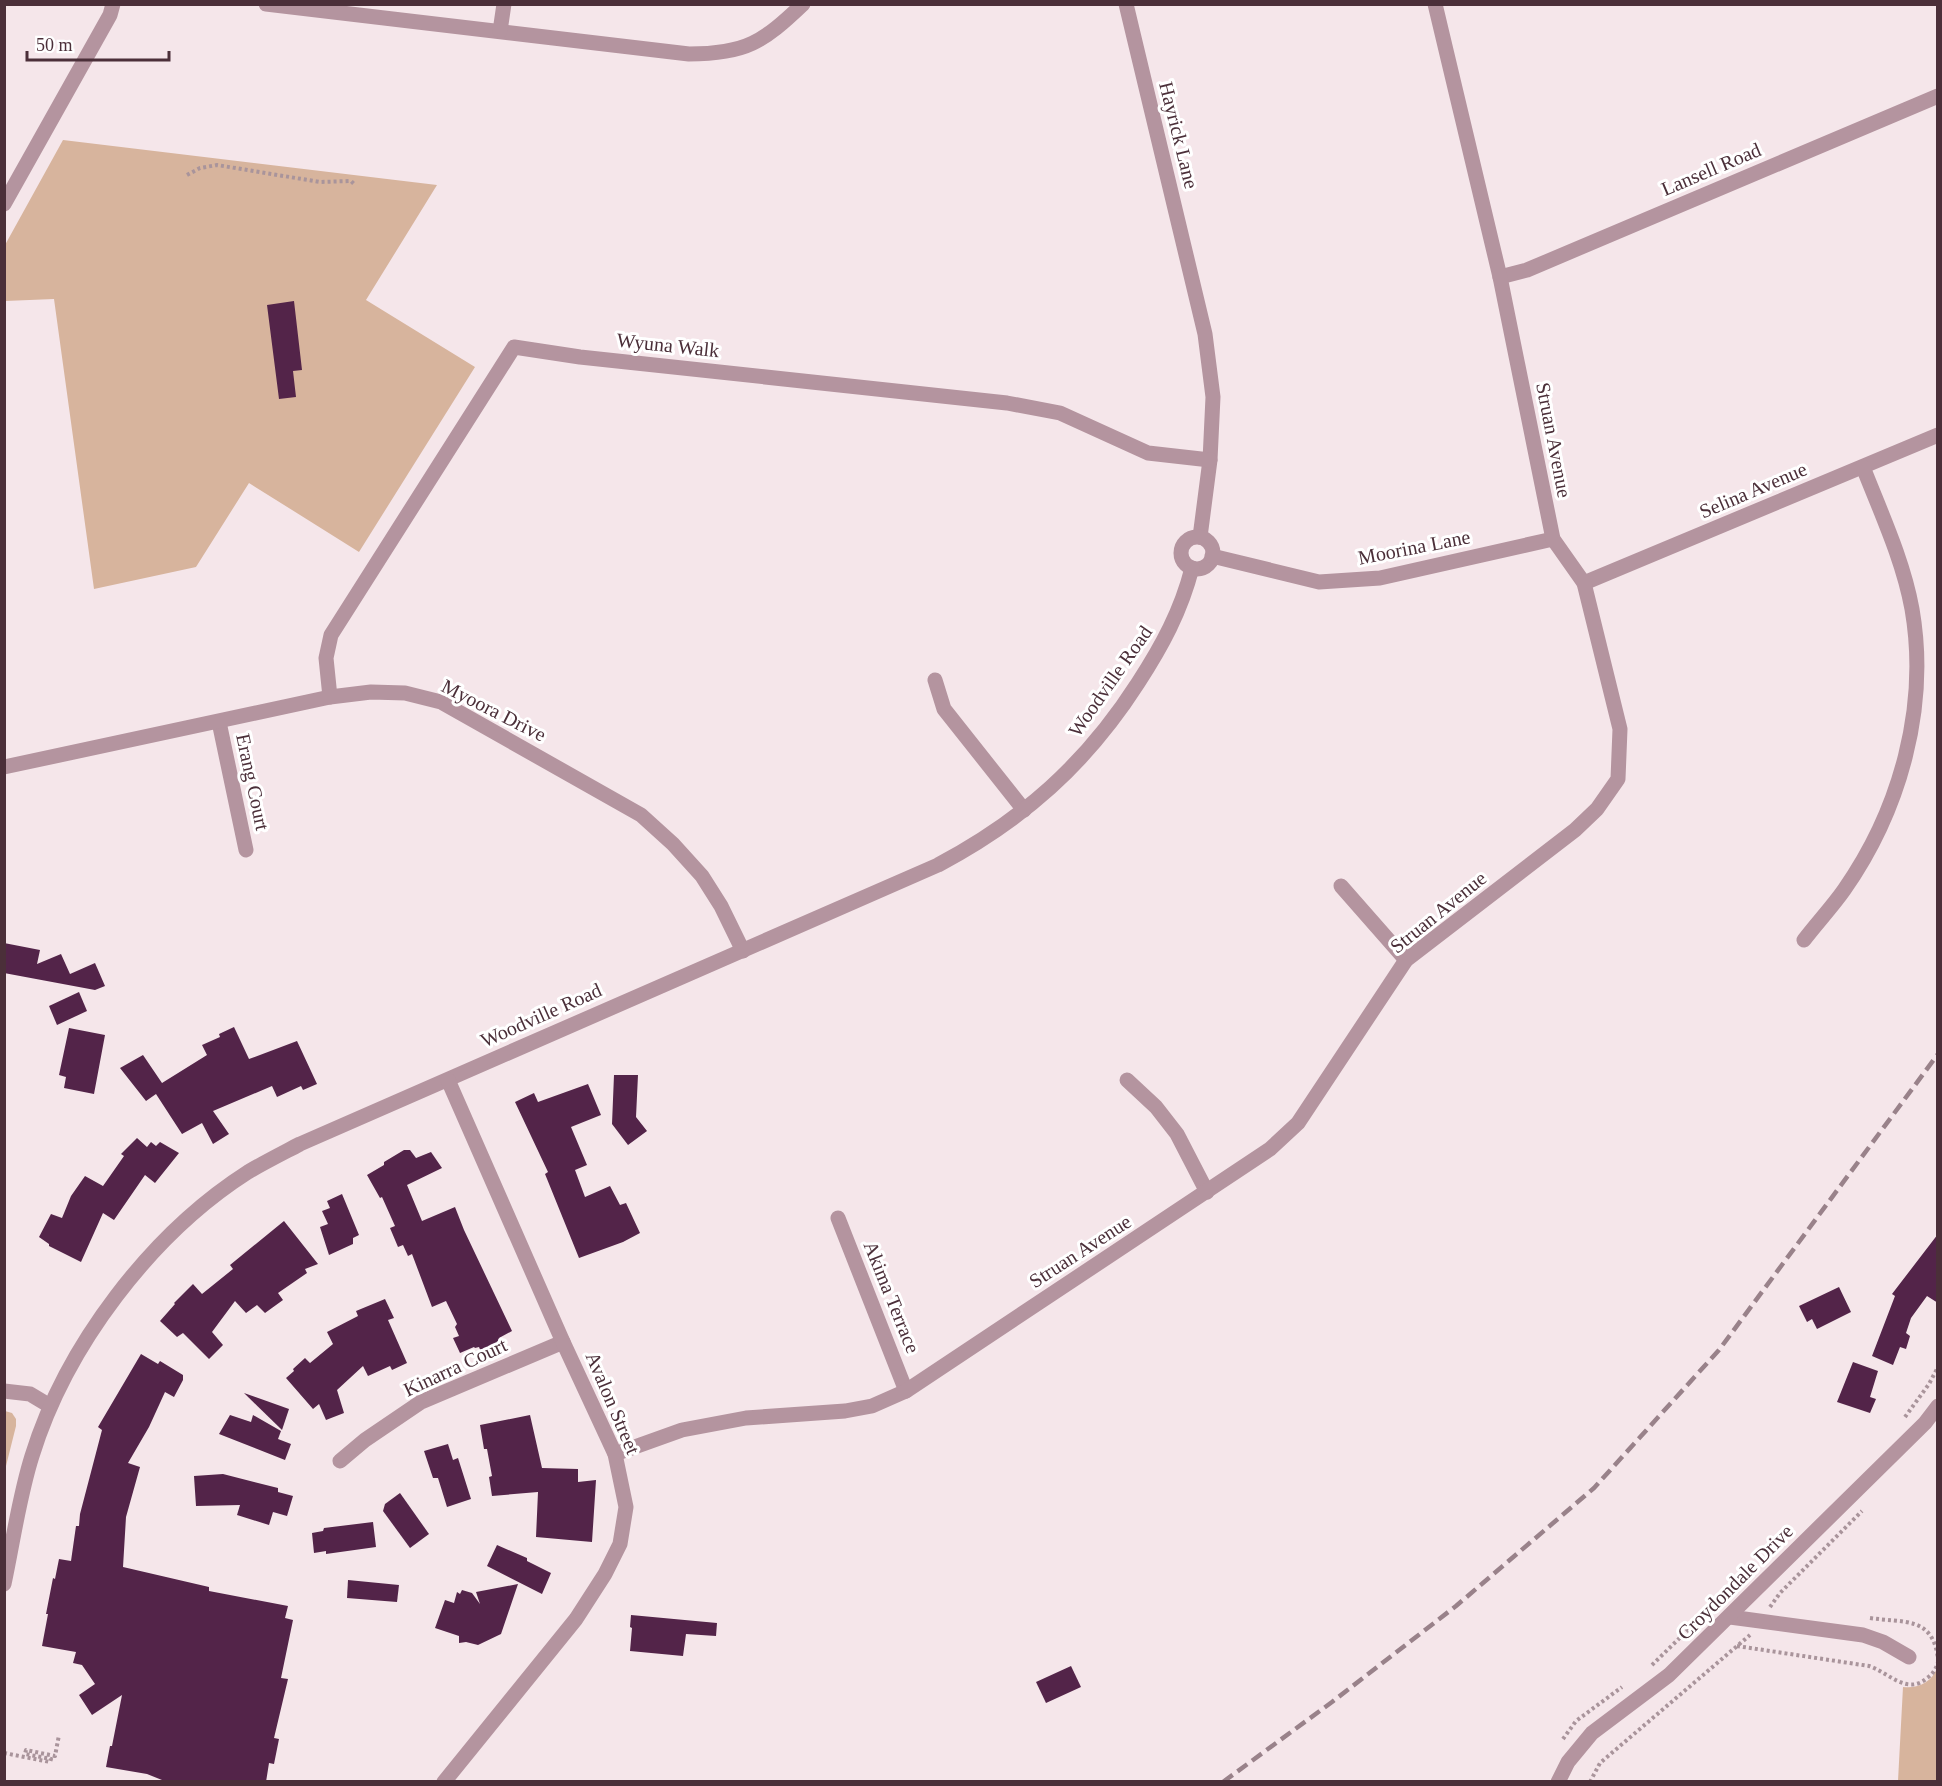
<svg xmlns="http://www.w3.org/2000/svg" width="1942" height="1786" font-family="'Times New Roman',serif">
<rect width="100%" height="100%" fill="#f5e6ea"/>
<g fill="#d7b49d">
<polygon points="63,140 437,185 366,300 475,367 359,552 249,483 196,567 94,589 54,299 5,301 5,245"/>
<polygon points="5,1411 12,1413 16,1419 16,1426 5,1470"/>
<path d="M1937,1668V1781H1898L1903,1687C1918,1689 1932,1682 1937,1668Z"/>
</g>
<g fill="#532449">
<polygon points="294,301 302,370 293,371 296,397 279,399 267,305"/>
<polygon points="4,943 40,950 37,964 61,954 70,974 95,963 105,986 95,990 4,973"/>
<polygon points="79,992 87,1011 57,1025 49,1006"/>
<polygon points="234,1027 249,1059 297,1041 317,1084 303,1090 301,1086 277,1097 272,1086 213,1111 229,1134 213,1144 202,1123 182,1134 156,1094 146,1101 120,1068 143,1055 162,1083 207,1055 202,1045 220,1037 219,1034"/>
<polygon points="69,1028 105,1035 94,1094 64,1088 66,1077 59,1075"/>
<polygon points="614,1075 638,1075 636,1117 647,1131 628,1145 612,1124"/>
<polygon points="588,1084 601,1115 571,1127 587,1165 575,1170 585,1197 610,1186 620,1205 626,1203 640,1233 623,1242 579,1258 545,1174 548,1172 515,1102 534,1093 538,1102"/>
<polygon points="137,1138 147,1147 151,1142 156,1146 160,1142 179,1153 155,1183 145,1175 114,1220 103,1213 81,1262 49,1246 49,1244 39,1237 51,1214 62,1218 71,1196 85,1176 103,1186 124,1156 121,1154"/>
<polygon points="404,1150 410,1150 416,1158 431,1152 442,1168 407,1185 422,1221 455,1207 464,1230 512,1331 499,1338 503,1343 481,1352 479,1347 475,1348 474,1347 460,1353 453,1338 459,1336 455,1327 457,1324 446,1301 432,1307 412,1254 408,1256 403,1245 398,1247 390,1228 395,1226 382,1197 380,1198 367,1175 384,1165 384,1162"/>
<polygon points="342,1194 359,1235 353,1238 353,1244 329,1255 320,1227 328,1224 322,1211 330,1208 327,1201"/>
<polygon points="284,1221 318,1264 305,1269 307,1273 278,1293 283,1300 265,1313 257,1305 246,1313 235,1301 212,1332 223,1345 209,1359 183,1333 177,1337 160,1321 175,1304 174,1303 193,1284 202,1294 233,1269 230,1265"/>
<polygon points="1938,1234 1938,1303 1927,1296 1911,1318 1906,1333 1910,1336 1906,1349 1900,1347 1893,1365 1872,1356 1895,1296 1892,1294"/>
<polygon points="1839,1287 1851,1312 1817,1329 1812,1319 1807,1322 1799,1306"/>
<polygon points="385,1299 394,1318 388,1320 407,1363 392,1370 390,1366 368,1376 363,1366 337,1390 344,1413 326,1420 319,1404 313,1409 286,1378 294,1371 293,1369 305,1358 310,1363 333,1344 327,1332 358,1316 356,1311"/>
<polygon points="141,1354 158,1364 160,1361 183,1375 183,1380 174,1397 165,1392 149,1427 128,1463 140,1467 126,1517 123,1567 209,1587 209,1591 288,1606 285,1618 293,1620 281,1678 288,1679 274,1738 279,1739 274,1764 269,1763 266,1782 167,1782 147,1774 106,1767 110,1746 112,1746 122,1695 92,1715 79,1695 95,1684 82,1665 73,1663 76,1652 42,1646 48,1614 46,1614 53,1578 55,1579 59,1559 71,1561 76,1526 79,1526 80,1514 102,1430 98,1427"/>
<polygon points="1853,1362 1878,1371 1870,1397 1876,1399 1870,1413 1837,1402"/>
<polygon points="244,1393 289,1409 282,1430"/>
<polygon points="230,1415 251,1422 253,1415 281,1431 278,1439 291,1444 285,1460 219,1434"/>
<polygon points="530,1415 542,1468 578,1469 578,1482 596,1480 592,1542 536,1537 538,1492 492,1496 489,1477 492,1476 487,1449 484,1449 480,1425"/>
<polygon points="448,1444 453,1460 458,1458 471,1499 447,1507 438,1478 433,1478 424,1451"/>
<polygon points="223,1474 278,1488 278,1492 293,1496 287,1516 273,1512 269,1525 237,1515 240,1505 196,1506 194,1476"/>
<polygon points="400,1493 429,1534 410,1548 383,1511 385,1504"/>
<polygon points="373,1522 376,1547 326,1554 326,1551 314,1553 312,1533 323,1531 324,1528"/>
<polygon points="497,1545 527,1558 527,1561 551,1573 542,1594 487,1566"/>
<polygon points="348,1580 399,1585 397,1602 347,1598"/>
<polygon points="518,1584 501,1634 478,1645 466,1642 459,1643 459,1636 435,1628 445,1600 454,1603 457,1592 460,1594 462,1590 472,1593 480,1604 476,1592"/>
<polygon points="631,1615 717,1623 716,1636 686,1634 683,1656 630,1651 632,1628 630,1627"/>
<polygon points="1071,1666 1081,1687 1046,1703 1036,1682"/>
</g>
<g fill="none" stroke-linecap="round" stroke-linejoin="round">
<g stroke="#a9949b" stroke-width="4" stroke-dasharray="3 3" stroke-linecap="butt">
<polyline points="187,175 200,168 217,165 320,182 351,181 354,184"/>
<polyline points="1905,1417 1929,1384 1938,1367"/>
<polyline points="1770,1607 1780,1593 1862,1511"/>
<path d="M1870,1618C1904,1623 1933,1616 1938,1659"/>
<path d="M1737,1646L1869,1666C1888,1672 1907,1696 1927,1678C1933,1674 1936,1669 1938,1662"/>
<polyline points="1652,1665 1694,1624"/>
<polyline points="1563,1739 1576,1721 1622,1687"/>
<polyline points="4,1753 50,1762 51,1759 25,1754 26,1750 55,1756 59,1735"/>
<polyline points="1590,1782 1600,1763 1750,1635"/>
</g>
<g stroke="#b4949f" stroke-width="15">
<path d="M266,4L689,54C746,54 763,42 803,4"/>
<polyline points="1126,4 1205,334 1213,397 1210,460 1200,537"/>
<polyline points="500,31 504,4"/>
<polyline points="4,204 110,15 113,4"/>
<polyline points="1500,277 1527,270 1938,96"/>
<circle cx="1197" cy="553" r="16"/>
<polyline points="1212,556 1319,582 1380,578 1553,539"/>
<polyline points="1584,583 1938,435"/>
<polyline points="935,680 944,709 1024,810"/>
<polyline points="330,697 326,658 331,635 514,347 580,357 1007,403 1060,413 1148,453 1210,460"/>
<polyline points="219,722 246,850"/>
<polyline points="4,767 330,697 371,692 405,693 441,702 641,815 673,844 702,876 721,906 743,951"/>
<polyline points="1341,886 1406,960"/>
<path d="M1804,940C1817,923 1832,907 1844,890C1900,810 1929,707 1912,609C1903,560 1881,513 1863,467"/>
<polyline points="1127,1080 1156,1107 1177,1134 1207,1192"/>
<polyline points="838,1218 906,1391"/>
<polyline points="4,1391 30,1394 50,1406"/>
<polyline points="615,1454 682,1430 746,1418 845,1411 872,1406 906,1391 1270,1149 1298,1123 1406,960 1575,830 1597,809 1618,779 1620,729 1584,583 1553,539 1500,277 1435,4"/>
<polyline points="340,1461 365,1440 421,1402 563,1342"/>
<path d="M4,1584C13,1542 19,1497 32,1456C66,1346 151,1234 248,1172C265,1162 283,1153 300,1144L938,865C1023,820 1086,764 1138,683C1162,646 1181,611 1192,568"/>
<polyline points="1730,1617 1863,1635 1883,1642 1909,1657"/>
<polyline points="444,1782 576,1619 605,1574 620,1544 626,1507 615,1454 563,1342 448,1080"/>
<polyline points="1558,1782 1568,1762 1592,1733 1669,1675 1925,1423 1938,1406"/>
</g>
<polyline stroke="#99828a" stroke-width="4.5" stroke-dasharray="12 6" stroke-linecap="butt" points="1223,1782 1332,1702 1456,1606 1594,1488 1719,1350 1938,1054"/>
</g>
<g text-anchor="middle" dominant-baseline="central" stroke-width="6" stroke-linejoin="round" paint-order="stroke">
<g font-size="20" fill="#4b2f39" stroke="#fff">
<text transform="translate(1179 135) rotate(76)">Hayrick Lane</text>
<text transform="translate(1711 169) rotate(-23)">Lansell Road</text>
<text transform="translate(668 345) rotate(6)">Wyuna Walk</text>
<text transform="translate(1554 440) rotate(79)">Struan Avenue</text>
<text transform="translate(1753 490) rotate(-23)">Selina Avenue</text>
<text transform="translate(1414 547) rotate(-11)">Moorina Lane</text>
<text transform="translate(1110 681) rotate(-55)">Woodville Road</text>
<text transform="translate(494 710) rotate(27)">Myoora Drive</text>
<text transform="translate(253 782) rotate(78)">Erang Court</text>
<text transform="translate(1438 912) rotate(-39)">Struan Avenue</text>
<text transform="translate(541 1015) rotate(-24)">Woodville Road</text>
<text transform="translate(1080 1251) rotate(-33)">Struan Avenue</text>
<text transform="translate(892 1297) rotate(68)">Akima Terrace</text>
<text transform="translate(455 1367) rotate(-25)">Kinarra Court</text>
<text transform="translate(613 1403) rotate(67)">Avalon Street</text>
<text transform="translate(1735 1582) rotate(-45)">Croydondale Drive</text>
</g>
</g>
<rect width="1942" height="1786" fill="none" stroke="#4b2f39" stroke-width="12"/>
<path d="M27 51v9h142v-9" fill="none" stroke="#4b2f39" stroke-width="3"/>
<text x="36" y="51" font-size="18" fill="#4b2f39" stroke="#ffffff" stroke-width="4.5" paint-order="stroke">50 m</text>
</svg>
